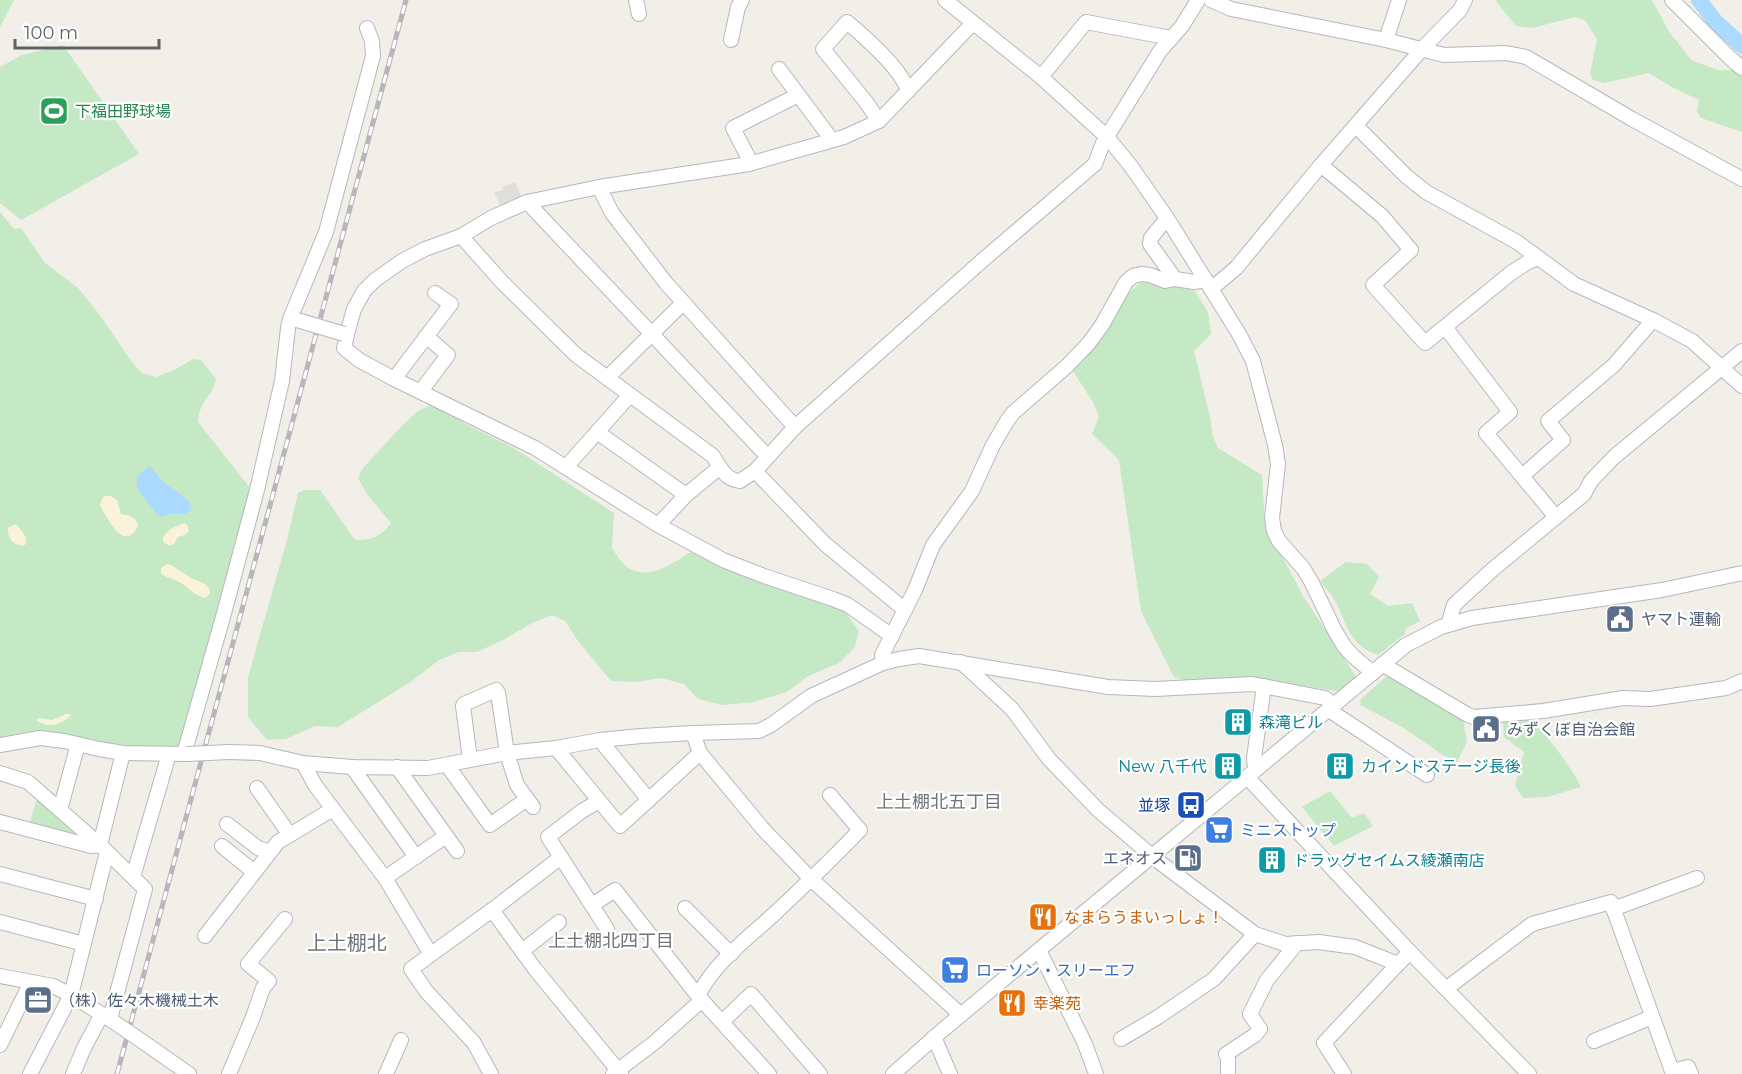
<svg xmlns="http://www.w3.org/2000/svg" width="1742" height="1074" font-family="Montserrat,'Noto Sans JP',sans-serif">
<rect width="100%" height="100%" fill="#f1efe8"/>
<polygon fill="#e0deda" points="515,182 522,198 516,201 511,200 500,205 494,192 501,191 503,187"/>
<g fill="#c5e8c5">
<polygon points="0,0 14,0 0,27"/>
<polygon points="1495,0 1652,0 1668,30 1691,60 1718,70 1733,70 1742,74 1742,132 1701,118 1697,112 1699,100 1674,88 1648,73 1605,83 1593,80 1590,74 1597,39 1585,20 1575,17 1532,28 1516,26"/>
<polygon points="63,45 139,154 21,220 0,203 0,67 22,55"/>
<path d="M0,212L14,229L21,228L45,263L78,288L99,314L131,361L142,373L156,377L176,369L193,359L201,360L216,379C212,398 199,401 198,422L250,488L183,743L174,750L0,739Z"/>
<polygon points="1144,279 1195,291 1208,312 1211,334 1194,351 1210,417 1213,437 1218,448 1262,475 1265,524 1303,596 1357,678 1342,692 1263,679 1184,680 1174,677 1141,611 1119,460 1092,434 1099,417 1093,402 1073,371 1098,342 1126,296"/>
<path d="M432,404L469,426L512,447L614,513L612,548C616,554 621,563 627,567C650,582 672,563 691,552L721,561L844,610L859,631L855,647L839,663L808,676L787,692L754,702L722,705L698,699L684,684L661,678L638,682L611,681L578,641L565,621L552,615L532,623L505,639L477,652H459L439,660L412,681L338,727L315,726L286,739L267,740L248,717V677L287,540L298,493L304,490H320L355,540C371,541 382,536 391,523L367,494L358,478L363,468L400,428L417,412Z"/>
<path d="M1346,562L1367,564L1379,577L1370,594L1388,606L1412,603L1420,621L1406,628L1404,635L1378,655C1350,645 1349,629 1337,605C1333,596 1326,588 1320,581Z"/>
<polygon points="1387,676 1463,720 1467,742 1456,764 1402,727 1360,705 1361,699"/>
<path d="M1529,718C1549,738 1568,762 1581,787L1547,797L1523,798L1515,786L1524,752L1504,737L1503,721Z"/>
<polygon points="1330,791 1352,818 1364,813 1373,826 1334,846 1302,807"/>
<polygon points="38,794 87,838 29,826"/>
</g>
<g fill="#fbf3d9">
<path d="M105,496H111L117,500L121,514C129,515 135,517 138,525C125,555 107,518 100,505L102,499Z"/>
<path d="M183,523L186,524C194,533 183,535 177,538L174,544L170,546L163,542V538C168,528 174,528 183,523Z"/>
<path d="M16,524L26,537V544L23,546C13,545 7,538 8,528Z"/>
<path d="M167,564L171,565L191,578L205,584L209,588L210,593L206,598C195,597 189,587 179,582C173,578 166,578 161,573V568Z"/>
<path d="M66,714H70L71,716C59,725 49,729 36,720L39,718L52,720Z"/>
</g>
<path fill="#aadaff" d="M148,467H151C156,474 161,480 167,485C172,489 205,506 184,514C178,515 180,513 175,513C170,513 166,516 161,517C155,513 153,508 148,503C136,489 130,479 148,467Z"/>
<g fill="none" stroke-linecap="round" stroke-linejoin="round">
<polyline stroke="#aadaff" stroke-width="16" points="1699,0 1715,21 1742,46"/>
<g stroke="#b5b8bc" stroke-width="16">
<g id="minor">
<polyline points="636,0 639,14"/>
<polyline points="945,0 1041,77 1107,137 1130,165 1167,218 1239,334 1253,361 1275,445 1278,464 1272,518 1274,531 1279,541 1303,568 1312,583 1334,629 1344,646 1353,656 1373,673"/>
<polyline points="1211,0 1231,9 1386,40 1444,55 1506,53 1526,57 1632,119 1742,179"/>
<polyline points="1672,0 1730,58 1742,68"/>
<polyline points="731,40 738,7 742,0"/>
<polyline points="1386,40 1399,0"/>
<polyline points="779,69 832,140"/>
<polyline points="1041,77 1086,22 1171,38"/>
<path d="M879,121L866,102L823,49L847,22C865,37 902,70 908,91"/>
<polyline points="1356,126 1406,176 1426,192 1517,242 1574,284 1653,320 1692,341 1742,386"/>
<polyline points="751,163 733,128 798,95"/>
<polyline points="1321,165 1382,216 1411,250 1373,285 1425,343 1511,273 1528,262 1539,258"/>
<polyline points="599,187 612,213 666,283 795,427"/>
<polyline points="527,202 768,457"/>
<polyline points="1167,218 1151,238 1150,244 1175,279"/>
<path d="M461,236L502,282L576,355L713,456C720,467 725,480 740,481L755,471L795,427L984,259L1095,164L1103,143L1160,51L1182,26L1198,0"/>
<polyline points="1211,289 1236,268 1321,165 1422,49 1460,10 1465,0"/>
<polyline points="1445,327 1510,412 1486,433 1556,517"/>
<polyline points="344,334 347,334 344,348 359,360 394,379 535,448 658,525 723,560 764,576 833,599 848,605 892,636"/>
<polyline points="347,334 354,309 364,291 375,280 402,261 425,249 461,236 491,218 527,202 599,187 749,164 844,137 879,121 973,23"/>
<polyline points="607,378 683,303"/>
<polyline points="394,379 451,304 435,293"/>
<polyline points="421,391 448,355 426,336"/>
<polyline points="597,432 686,495"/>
<polyline points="566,467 630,395"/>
<polyline points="755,471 825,544 905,610"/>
<polyline points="1522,476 1563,440 1548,421 1614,365 1653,320"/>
<polyline points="658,525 686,495 720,467"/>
<polyline points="1448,625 1454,605 1492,570 1584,494 1591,481 1614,457 1742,351"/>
<polyline points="961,662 1012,709 1049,759 1098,810 1158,861 1255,934 1285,944 1319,942 1355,947 1398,964 1410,952"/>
<polyline points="883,663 882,655 915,590 933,545 972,491 993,445 1007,421 1013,413 1067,366 1089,343 1102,325 1126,282 1133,276 1141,274 1150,275 1165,281 1175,279 1194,282 1206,280"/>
<polyline points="1382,664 1468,715 1474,717 1543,711 1623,698 1650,699 1726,688 1742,681"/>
<polyline points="1329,710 1427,775"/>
<polyline points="693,733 700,753 763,829 811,879 961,1015"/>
<polyline points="600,740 649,800"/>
<polyline points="0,745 40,738 64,741 99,749 123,753 187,754"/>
<polyline points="556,748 620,826 700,753"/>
<polyline points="229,752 260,753 303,763 352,767 428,768 507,753 556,748 600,740 641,736 693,733 759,731 771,725 811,696 883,663 899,659 919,656 1108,687 1155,689 1252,684 1325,698 1334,705"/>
<polyline points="184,754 223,617 257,490 282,381 288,328 290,319 326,232 373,56 372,41 367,28"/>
<polyline points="470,760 463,706 464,704 496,690 498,693 507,753 517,785 533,807"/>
<polyline points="303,763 315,785 333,809 385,878 430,953"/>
<polyline points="447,765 490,825 527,799"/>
<polyline points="352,767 416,857"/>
<polyline points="397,767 457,851"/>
<polyline points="1255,770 1254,758 1264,686"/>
<polyline points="0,773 28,782 100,845 145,889 110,1019"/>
<polyline points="1247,777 1410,952 1529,1074"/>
<polyline points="257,788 290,835"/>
<polyline points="599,801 582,811 548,837 607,929"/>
<polyline points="60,810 78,744"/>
<polyline points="0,822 91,846 100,845 123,753"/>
<polyline points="227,824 258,848 270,852"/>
<polyline points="222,846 254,872"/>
<polyline points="0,874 96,899"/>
<polyline points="133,877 169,754"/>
<polyline points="385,878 446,836"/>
<polyline points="592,905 615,890 698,996 769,1074"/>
<polyline points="685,908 731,954"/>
<polyline points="1613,909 1697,878"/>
<polyline points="492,910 561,857"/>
<polyline points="0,922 84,944"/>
<polyline points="205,936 278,842 333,809"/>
<polyline points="1039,950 1085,1044 1096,1074"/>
<polyline points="522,951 559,922"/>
<polyline points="0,976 53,986 71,995 114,1022"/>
<polyline points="1447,988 1532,924 1611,902 1672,1071 1688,1067 1691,1074"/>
<path d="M698,996C714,963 747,939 773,915C803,887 832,859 860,830L830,795"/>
<polyline points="722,1022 751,994 820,1074"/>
<polyline points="934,1037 950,1074"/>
<polyline points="1121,1039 1158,1017 1214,979 1255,934"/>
<polyline points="1594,1041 1652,1017"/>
<polyline points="0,1045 31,982"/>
<polyline points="149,1046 189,1074"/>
<polyline points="30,1074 71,995 107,852"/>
<polyline points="73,1074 84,1048 102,1014"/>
<polyline points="229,1074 253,1017 263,988 269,981 248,964 285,919"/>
<polyline points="386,1074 401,1040"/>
<polyline points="491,1074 474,1043 426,991 411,969 492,910 535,969 621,1074"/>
<polyline points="613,1074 655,1042 702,1000"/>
<polyline points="893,1074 945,1028 1406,645 1441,627 1472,618 1662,590 1742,573"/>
<polyline points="1228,1074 1228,1058 1226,1054 1255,1035 1260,1029 1250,1014 1267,980 1297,943"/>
<polyline points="1344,1074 1324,1043 1398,964"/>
</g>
</g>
<use href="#minor" stroke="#fff" stroke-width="14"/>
<g stroke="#b6b7b8" stroke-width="5">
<polyline id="rail" points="117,1074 406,0"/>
</g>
<use href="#rail" stroke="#fff" stroke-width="3" stroke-dasharray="9" stroke-linecap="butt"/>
<g stroke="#b5b8bc" stroke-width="16" stroke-linecap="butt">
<g id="minor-bridge">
<polyline points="297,320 344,334"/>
<polyline points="187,754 229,752"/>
<polyline points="114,1022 149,1046"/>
</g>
</g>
<use href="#minor-bridge" stroke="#fff" stroke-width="14"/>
</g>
<defs>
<g id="stadium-square" transform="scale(1.5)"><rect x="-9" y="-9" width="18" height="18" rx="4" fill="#2e9e5b" stroke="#fff"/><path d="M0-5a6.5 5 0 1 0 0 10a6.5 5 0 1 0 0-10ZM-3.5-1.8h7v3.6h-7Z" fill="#fff"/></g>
<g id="civic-square" transform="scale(1.5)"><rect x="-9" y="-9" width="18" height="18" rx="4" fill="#5c6f8a" stroke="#fff"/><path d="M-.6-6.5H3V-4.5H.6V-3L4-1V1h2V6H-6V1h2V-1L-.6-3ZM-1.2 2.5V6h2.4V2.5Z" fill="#fff"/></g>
<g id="building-square" transform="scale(1.5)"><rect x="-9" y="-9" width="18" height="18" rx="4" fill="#0f9aa8" stroke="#fff"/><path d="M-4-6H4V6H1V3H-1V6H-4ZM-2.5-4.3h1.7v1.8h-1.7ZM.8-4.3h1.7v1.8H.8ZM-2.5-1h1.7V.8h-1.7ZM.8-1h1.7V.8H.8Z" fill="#fff"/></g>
<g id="bus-square" transform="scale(1.5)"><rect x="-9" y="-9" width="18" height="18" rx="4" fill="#1a4fb4" stroke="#fff"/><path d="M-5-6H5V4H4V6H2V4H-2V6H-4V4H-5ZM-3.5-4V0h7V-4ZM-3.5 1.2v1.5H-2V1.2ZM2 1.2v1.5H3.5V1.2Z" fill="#fff"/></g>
<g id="supermarket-square" transform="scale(1.5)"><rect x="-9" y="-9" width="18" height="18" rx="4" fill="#3f7fe0" stroke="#fff"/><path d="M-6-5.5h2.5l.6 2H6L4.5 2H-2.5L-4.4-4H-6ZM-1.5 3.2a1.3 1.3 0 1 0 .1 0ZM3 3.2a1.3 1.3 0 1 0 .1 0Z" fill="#fff"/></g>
<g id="fuel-square" transform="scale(1.5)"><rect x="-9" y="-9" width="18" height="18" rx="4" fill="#5c6f8a" stroke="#fff"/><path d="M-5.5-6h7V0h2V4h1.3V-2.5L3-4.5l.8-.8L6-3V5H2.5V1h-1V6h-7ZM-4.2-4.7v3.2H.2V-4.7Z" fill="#fff"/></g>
<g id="restaurant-square" transform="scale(1.5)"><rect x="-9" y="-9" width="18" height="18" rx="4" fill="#e8710a" stroke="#fff"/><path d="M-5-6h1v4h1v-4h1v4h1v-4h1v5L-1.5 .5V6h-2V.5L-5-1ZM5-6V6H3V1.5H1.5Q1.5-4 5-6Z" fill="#fff"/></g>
<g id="office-square" transform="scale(1.5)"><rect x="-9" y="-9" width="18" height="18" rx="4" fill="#5c6f8a" stroke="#fff"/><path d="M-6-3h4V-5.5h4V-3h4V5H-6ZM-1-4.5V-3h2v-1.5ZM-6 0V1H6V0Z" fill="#fff"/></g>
</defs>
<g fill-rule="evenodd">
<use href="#stadium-square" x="54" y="111"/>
<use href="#civic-square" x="1620" y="619"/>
<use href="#building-square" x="1238" y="722"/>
<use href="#civic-square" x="1486" y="729"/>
<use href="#building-square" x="1228" y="766"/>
<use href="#building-square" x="1340" y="766"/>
<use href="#bus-square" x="1191" y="805"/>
<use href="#supermarket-square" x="1219" y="830"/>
<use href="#fuel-square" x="1188" y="858"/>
<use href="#building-square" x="1272" y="860"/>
<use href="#restaurant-square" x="1043" y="917"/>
<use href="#supermarket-square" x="955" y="970"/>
<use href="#office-square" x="38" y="1000"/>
<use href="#restaurant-square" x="1012" y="1003"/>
</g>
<g text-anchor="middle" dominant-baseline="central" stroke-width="4.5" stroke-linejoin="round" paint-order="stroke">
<g font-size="16" fill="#27864d" stroke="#fff" text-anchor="start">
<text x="75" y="111">下福田野球場</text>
</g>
<g font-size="16" fill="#4e5e75" stroke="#fff" text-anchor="start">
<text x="1641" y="619">ヤマト運輸</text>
<text x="1507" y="729">みずくぼ自治会館</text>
<text x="1167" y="858" text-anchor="end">エネオス</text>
<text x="59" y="1000">（株）佐々木機械土木</text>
</g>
<g font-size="16" fill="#0d838f" stroke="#fff" text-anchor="start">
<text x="1259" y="722">森滝ビル</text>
<text x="1207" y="766" text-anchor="end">New 八千代</text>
<text x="1361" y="766">カインドステージ長後</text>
<text x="1293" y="860">ドラッグセイムス綾瀬南店</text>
</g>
<g font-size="16" fill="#164399" stroke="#fff" text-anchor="end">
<text x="1170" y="805">並塚</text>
</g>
<g font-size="16" fill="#366cbe" stroke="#fff" text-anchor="start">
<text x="1240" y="830">ミニストップ</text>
<text x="976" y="970">ローソン・スリーエフ</text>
</g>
<g font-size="16" fill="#c56008" stroke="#fff" text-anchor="start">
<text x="1064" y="917">なまらうまいっしょ！</text>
<text x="1033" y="1003">幸楽苑</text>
</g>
<g font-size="18" fill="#70757a" stroke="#fff">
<text x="939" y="802">上土棚北五丁目</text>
<text x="611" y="941">上土棚北四丁目</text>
</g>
<g font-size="20" fill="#70757a" stroke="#fff">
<text x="347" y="943">上土棚北</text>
</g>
</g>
<path d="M15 39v9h144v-9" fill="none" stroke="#5f6368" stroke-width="3"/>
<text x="24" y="39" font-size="18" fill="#5f6368" stroke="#ffffff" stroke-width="4.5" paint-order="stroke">100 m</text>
</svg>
